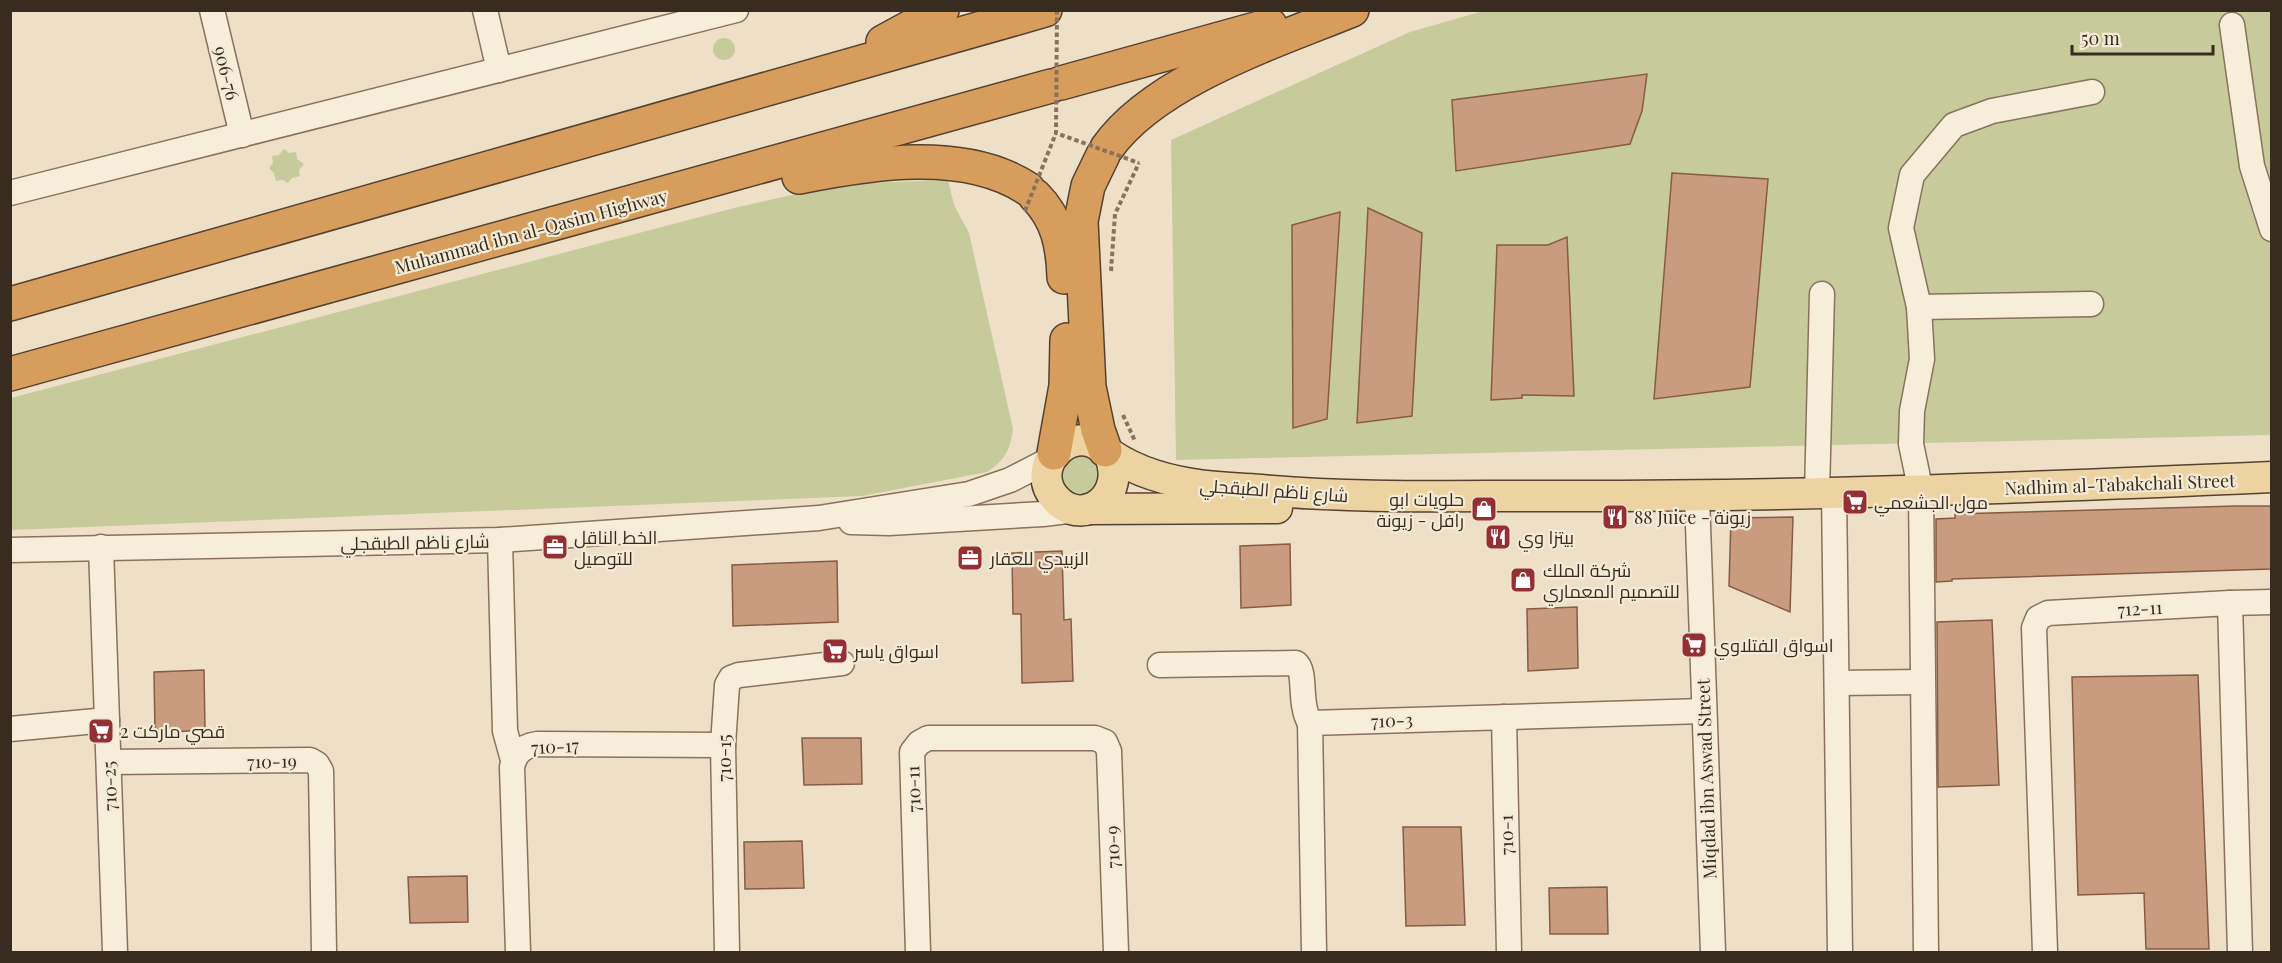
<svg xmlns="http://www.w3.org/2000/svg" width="2282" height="963" font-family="'Playfair Display',Cairo,serif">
<rect width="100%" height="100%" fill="#ede0c7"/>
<g fill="#c7ca9b">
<polygon points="1483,11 2271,11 2271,435 1176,460 1171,140 1410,32"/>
<circle cx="724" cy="49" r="11"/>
<polygon points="284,149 289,153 296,152 297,159 304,164 299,170 300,176 292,178 288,183 283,180 276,181 274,173 269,168 273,163 272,156 279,155"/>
<path d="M948,180L954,205L969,233L1013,429C1010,450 1005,460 987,472L862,496L11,530V398L734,208L840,184Z"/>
<circle cx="1079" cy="475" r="19"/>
</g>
<g fill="#c99b7f" stroke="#865c44" stroke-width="1.5">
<polygon points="1647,74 1642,111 1630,144 1456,171 1452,100"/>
<polygon points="1672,173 1768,179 1750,387 1654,399"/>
<polygon points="1368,208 1422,233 1412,416 1357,423"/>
<polygon points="1340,212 1327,419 1293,428 1292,225"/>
<polygon points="1567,237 1574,396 1522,395 1522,398 1491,400 1497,245 1548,245"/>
<polygon points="2236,506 2271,506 2271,569 1952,579 1952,581 1936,582 1936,519 1955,518 1955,514"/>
<polygon points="1793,517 1790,612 1729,586 1731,518"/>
<polygon points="1290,544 1291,605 1241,608 1240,546"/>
<polygon points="1062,551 1064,620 1071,619 1073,681 1022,683 1021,614 1013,614 1012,553"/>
<polygon points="837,561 838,622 733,626 732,565"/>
<polygon points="1577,607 1578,668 1528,671 1527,609"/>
<polygon points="1992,620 1999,785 1938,787 1937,622"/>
<polygon points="204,670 205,730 155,733 154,672"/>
<polygon points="2198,675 2209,949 2146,949 2144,893 2078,895 2072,677"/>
<polygon points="802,738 861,738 862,784 804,785"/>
<polygon points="1403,827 1461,827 1465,925 1406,926"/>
<polygon points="802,841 804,888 745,889 744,842"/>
<polygon points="467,876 468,922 410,923 408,877"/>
<polygon points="1607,887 1608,934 1550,934 1549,888"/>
</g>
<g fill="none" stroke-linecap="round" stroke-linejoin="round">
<g stroke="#88725d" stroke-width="27">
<g id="minor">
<polyline points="212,10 242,135"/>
<polyline points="485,10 499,70"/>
<polyline points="2232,25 2252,166 2272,229"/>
<polyline points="10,193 736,10"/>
<polyline points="1919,307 2091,304"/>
<polyline points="1834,492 1840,952"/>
<polyline points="1817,493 1822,294"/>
<polyline points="1697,497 1713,952"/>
<polyline points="851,522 889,523 1043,514 1075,510"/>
<polyline points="500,540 505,731 513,760"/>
<polyline points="101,547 115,952"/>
<polyline points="10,550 500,540 819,518 969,494 1010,480 1049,460"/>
<polyline points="2230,603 2272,602"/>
<path d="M1160,665L1296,663C1307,672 1298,704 1310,723"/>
<polyline points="1837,683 1922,682"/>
<polyline points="1504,717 1509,952"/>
<polyline points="10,729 107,720"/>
<polyline points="109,762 310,760 317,764 321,771 324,952"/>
<path d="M518,952L512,767C515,753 523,746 537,744L723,745"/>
<polyline points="727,952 723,745 727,685 731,678 739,675 842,663"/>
<polyline points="918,952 912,752 919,743 928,738 1095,738 1105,742 1109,751 1116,952"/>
<polyline points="1314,952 1310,723 1703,711"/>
<polyline points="1926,952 1921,492 1911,444 1912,411 1922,359 1919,307 1901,228 1912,175 1954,125 1992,111 2092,92"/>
<polyline points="2045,952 2034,628 2038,618 2048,613 2230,603 2240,952"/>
</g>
</g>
<g stroke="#564131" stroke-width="33">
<g id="major">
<path d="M1109,454C1128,495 1084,529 1056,499C1027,468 1070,422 1102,448C1127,468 1160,479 1192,484C1214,488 1238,488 1261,490C1351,498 1442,496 1533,496C1779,497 2025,488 2272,477"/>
<polyline points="1089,509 1277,508"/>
</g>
</g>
<g stroke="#564131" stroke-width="36">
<g id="highway">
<polyline points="883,42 942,10"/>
<polyline points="1061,83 1270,25"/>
<path d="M1107,148C1155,80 1276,41 1352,10"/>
<polyline points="1103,155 1088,186 1081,221 1089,387 1098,430 1105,450"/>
<path d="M799,177C869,163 965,147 1028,189"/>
<path d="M1035,196C1058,219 1063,246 1064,277"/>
<polyline points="10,304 1045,10"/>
<polyline points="10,374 1051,86"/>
<polyline points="1054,453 1066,386 1067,340"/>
</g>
</g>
<g stroke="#88725d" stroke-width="4" stroke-dasharray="4.5 3" stroke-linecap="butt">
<polyline points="1111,271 1115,214 1139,163"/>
<polyline points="1123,415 1135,441"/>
</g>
<use href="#minor" stroke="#f7eeda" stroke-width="24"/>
<use href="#major" stroke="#edd3a1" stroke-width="30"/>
<use href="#highway" stroke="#d79d5c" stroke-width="33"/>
<g stroke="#88725d" stroke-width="4" stroke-dasharray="4.5 3" stroke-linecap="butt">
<polyline points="1057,10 1056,133 1139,163"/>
<polyline points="1025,211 1056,133"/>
</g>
</g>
<defs>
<g id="supermarket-square" transform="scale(1.35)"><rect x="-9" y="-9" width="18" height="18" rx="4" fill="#943034" stroke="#f4ebd6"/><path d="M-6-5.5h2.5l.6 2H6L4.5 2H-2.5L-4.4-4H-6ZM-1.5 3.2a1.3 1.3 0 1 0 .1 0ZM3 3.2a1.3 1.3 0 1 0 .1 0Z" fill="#fff"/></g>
<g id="shop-square" transform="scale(1.35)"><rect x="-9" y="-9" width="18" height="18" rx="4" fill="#943034" stroke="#f4ebd6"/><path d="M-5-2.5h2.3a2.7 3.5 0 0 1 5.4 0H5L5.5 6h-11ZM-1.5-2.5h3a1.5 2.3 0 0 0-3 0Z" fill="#fff"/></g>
<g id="restaurant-square" transform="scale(1.35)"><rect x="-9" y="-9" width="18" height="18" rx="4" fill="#943034" stroke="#f4ebd6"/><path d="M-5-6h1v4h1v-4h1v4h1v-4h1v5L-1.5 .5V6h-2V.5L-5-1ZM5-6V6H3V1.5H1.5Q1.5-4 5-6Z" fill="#fff"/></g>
<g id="office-square" transform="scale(1.35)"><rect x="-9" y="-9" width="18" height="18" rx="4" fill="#943034" stroke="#f4ebd6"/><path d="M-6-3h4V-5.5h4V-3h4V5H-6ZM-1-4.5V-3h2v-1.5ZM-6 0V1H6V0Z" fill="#fff"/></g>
</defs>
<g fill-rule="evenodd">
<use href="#supermarket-square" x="1855" y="502"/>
<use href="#shop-square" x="1484" y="509"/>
<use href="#restaurant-square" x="1615" y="517"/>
<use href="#restaurant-square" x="1498" y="537"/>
<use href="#office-square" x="555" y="547"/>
<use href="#office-square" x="970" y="558"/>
<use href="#shop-square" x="1523" y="580"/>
<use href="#supermarket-square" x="1694" y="645"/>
<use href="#supermarket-square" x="835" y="651"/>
<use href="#supermarket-square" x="101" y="731"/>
</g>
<g text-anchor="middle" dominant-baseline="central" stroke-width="4.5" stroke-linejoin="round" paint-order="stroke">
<g font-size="18" fill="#382b20" stroke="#f4ebd6">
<text transform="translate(227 73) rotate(76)">906-76</text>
<text transform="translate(531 231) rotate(-15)">Muhammad ibn al-Qasim Highway</text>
<text transform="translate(2120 484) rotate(-2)">Nadhim al-Tabakchali Street</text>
<text transform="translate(1274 490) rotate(4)">شارع ناظم الطبقجلي</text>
<text transform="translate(415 542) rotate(-1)">شارع ناظم الطبقجلي</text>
<text transform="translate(2140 608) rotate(-3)">712-11</text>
<text transform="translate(1392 720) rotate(-2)">710-3</text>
<text transform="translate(555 746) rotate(-3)">710-17</text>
<text transform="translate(724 758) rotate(-90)">710-15</text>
<text transform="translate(272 761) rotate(-1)">710-19</text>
<text transform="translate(1706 779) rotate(-92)">Miqdad ibn Aswad Street</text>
<text transform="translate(109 786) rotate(-92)">710-25</text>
<text transform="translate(913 789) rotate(-92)">710-11</text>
<text transform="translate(1506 835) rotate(-91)">710-1</text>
<text transform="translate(1112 847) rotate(-92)">710-9</text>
</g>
<g font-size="18" fill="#382b20" stroke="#f4ebd6" text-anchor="start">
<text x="1464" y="499" text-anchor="end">حلويات ابو<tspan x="1464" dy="21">رافل - زيونة</tspan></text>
<text x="1874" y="502">مول الجشعمي</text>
<text x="1634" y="517">88 Juice - زيونة</text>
<text x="574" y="537">الخط الناقل<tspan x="574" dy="21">للتوصيل</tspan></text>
<text x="1518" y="537">بيتزا وي</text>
<text x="990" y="558">الزبيدي للعقار</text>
<text x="1543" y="570">شركة الملك<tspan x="1543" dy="21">للتصميم المعماري</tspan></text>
<text x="1714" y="645">اسواق الفتلاوي</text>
<text x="854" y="651">اسواق ياسر</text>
<text x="120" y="731">قصي ماركت 2</text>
</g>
</g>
<rect width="2282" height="963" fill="none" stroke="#382b20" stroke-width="24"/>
<path d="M2072 45v9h141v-9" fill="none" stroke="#382b20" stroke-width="3"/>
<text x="2081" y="45" font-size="18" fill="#382b20" stroke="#f4ebd6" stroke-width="4.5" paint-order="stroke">50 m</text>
</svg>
